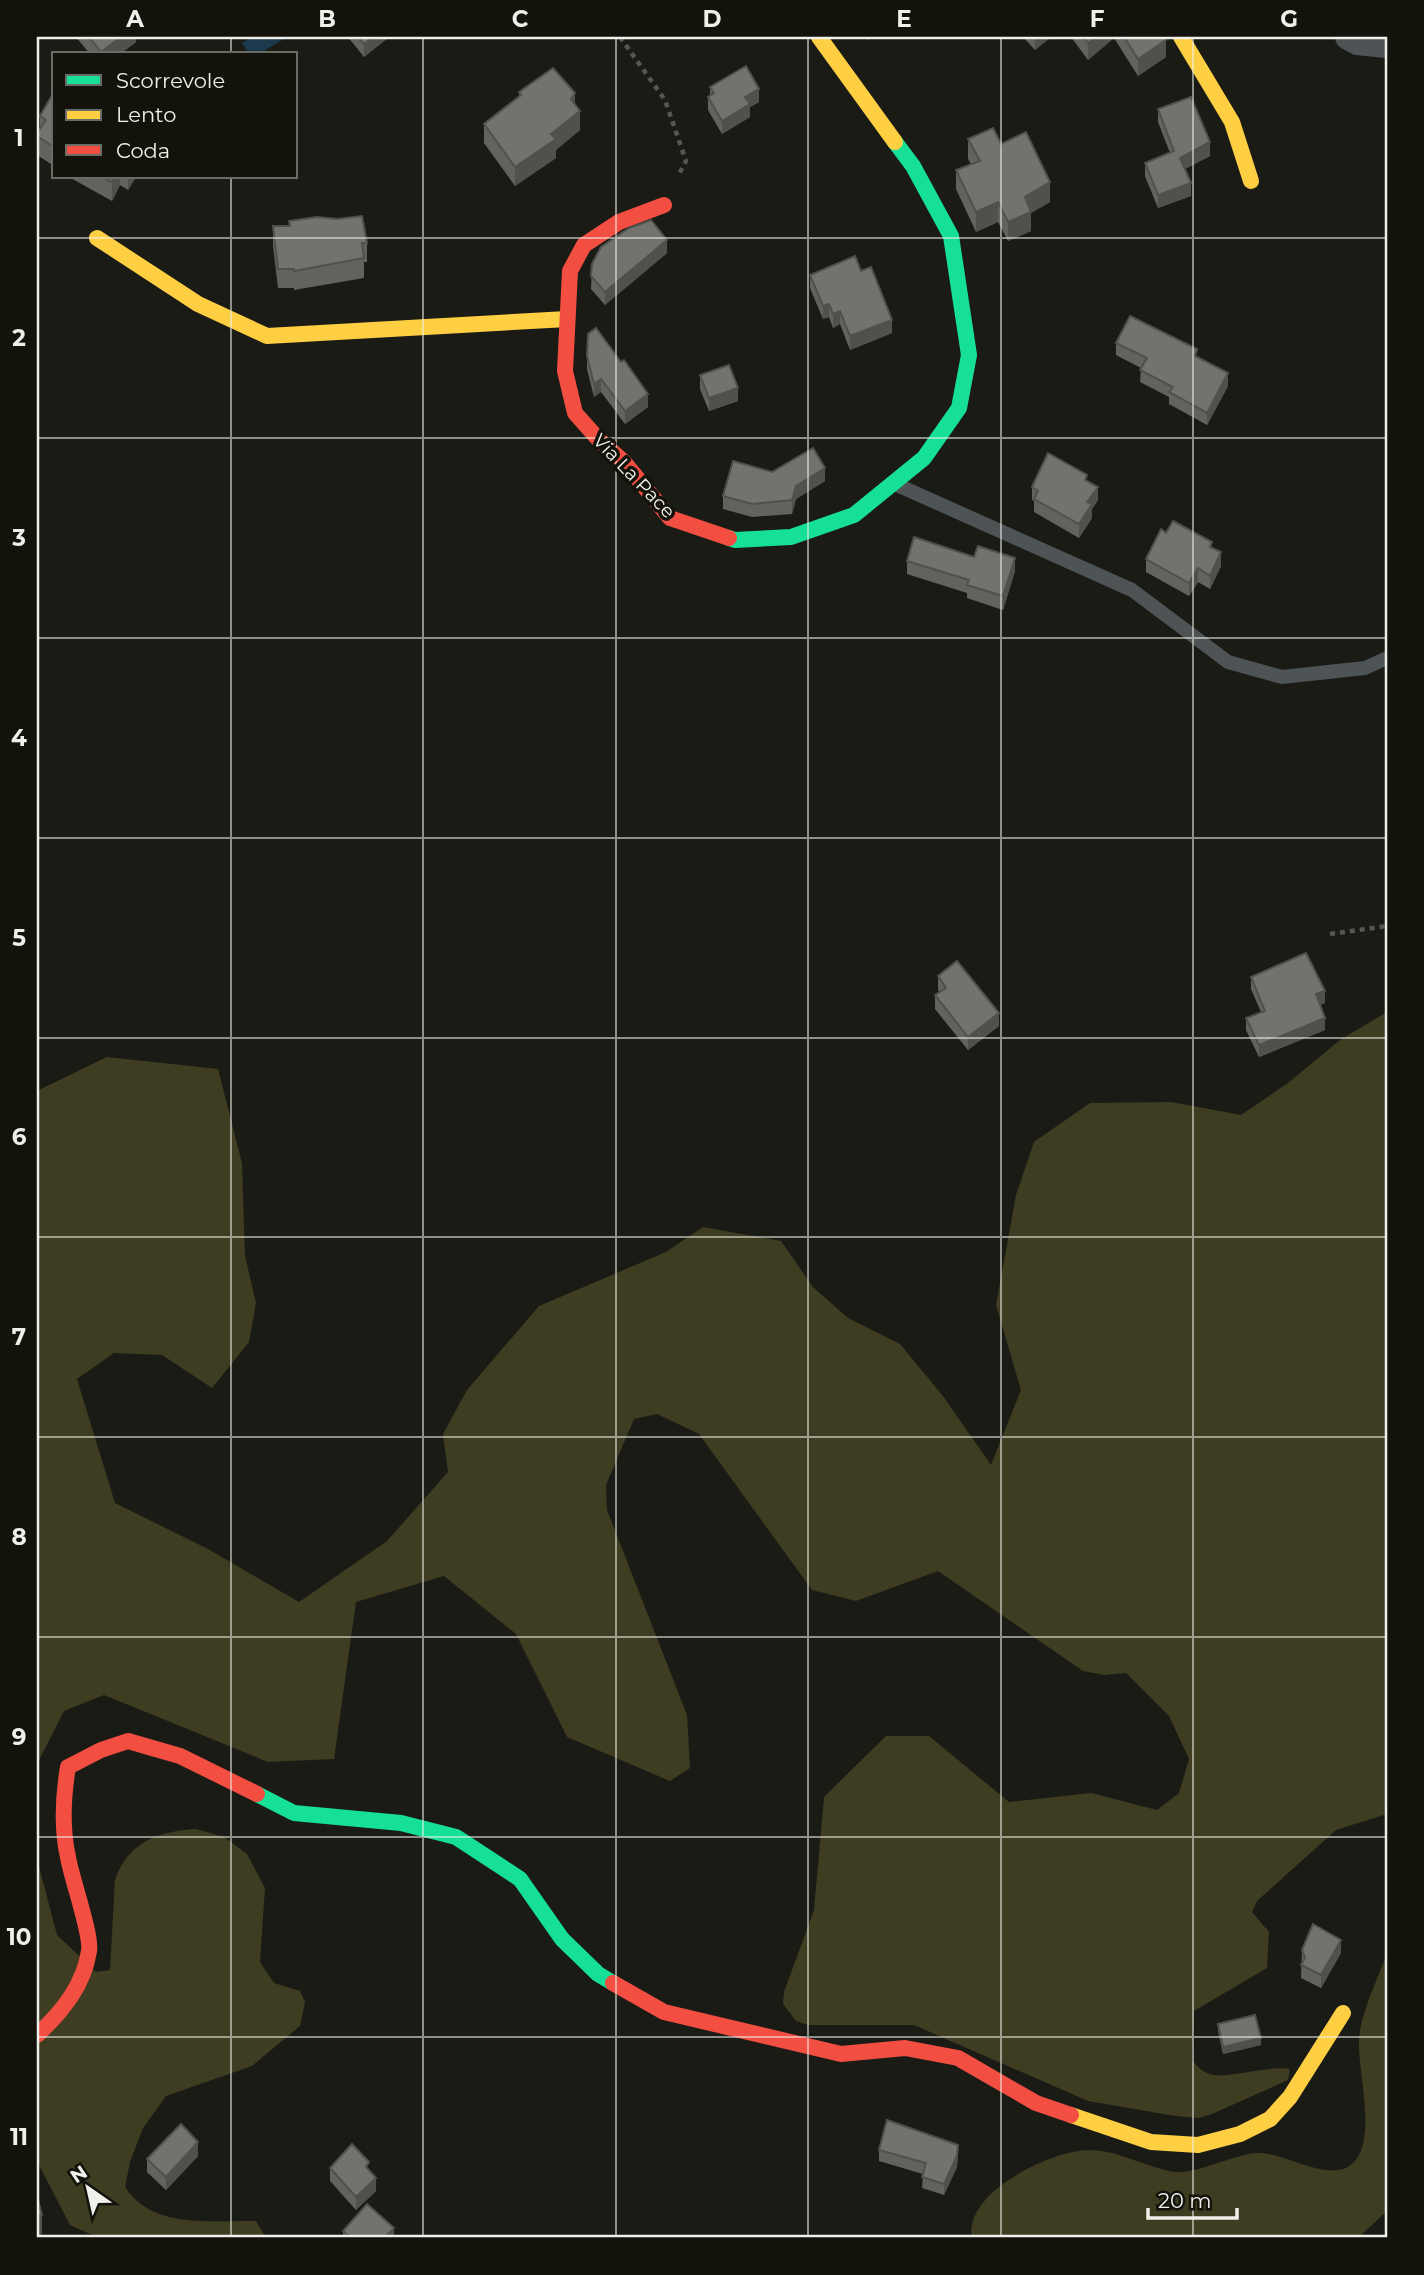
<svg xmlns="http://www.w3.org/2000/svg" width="1424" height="2275" font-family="Montserrat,sans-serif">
<rect width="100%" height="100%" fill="#1b1b16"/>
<g fill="#3e3c21">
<path d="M1387,1012V1814L1336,1830L1257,1901L1252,1912L1269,1932L1267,1968L1194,2011L1192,2060C1197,2066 1202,2072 1210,2074C1224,2080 1267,2065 1290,2069L1288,2080L1212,2114L1199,2118L1175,2116L1088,2101L914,2025H808L796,2021L783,2004L784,1992L814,1910L824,1797L886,1736H929L1009,1802L1091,1793L1157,1810L1179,1793L1189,1759L1169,1716L1126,1673L1104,1675L1083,1671L938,1571L856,1601L812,1590L699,1434L657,1414L634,1419L606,1485L607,1510L687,1715L690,1768L670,1781L567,1737L516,1634L444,1576L356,1602L334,1759L268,1762L104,1695L64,1711L37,1764V1092L41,1089L107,1057L218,1069L242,1163L245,1256L256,1303L249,1342L212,1388L162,1355L114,1353L77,1379L115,1503L208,1549L299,1602L387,1541L448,1472L443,1434L467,1390L539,1306L666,1252L703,1227L781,1241L813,1287L848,1318L900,1344L943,1396L991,1465L1021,1390L996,1305L1016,1195L1034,1142L1090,1103L1171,1102L1241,1115L1288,1083L1340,1040Z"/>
<path d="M196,1829L224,1837L247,1854L265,1888L260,1962L274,1983L300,1991L305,2002L300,2026L252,2066L166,2096L143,2128L130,2162L125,2187C153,2230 211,2220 256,2221L266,2238H99L70,2225L37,2161V1859L57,1935L96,1972L110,1970L115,1880C128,1842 159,1831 196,1829Z"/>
<path d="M1387,1953V2211L1358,2238H972C963,2193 1050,2151 1088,2150C1119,2150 1144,2167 1175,2172C1193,2175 1236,2154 1257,2153C1283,2151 1331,2185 1353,2163C1378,2139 1357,2071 1359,2039C1361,2013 1378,1978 1387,1953Z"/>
</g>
<polygon fill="#1c394d" points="252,37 287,37 259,54 249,54 242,43"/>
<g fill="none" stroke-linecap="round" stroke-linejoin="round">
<g stroke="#545657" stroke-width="4.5" stroke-dasharray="5 5" stroke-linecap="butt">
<polyline points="620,37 665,100 686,161 678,176"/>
<polyline points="1330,934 1387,926"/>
</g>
<polyline stroke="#4e5355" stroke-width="14" points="895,484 1132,590 1228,662 1282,677 1365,668 1387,658"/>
<polyline stroke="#4e5355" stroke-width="26" points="1348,37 1357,42 1387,45"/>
<g stroke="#16e098" stroke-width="16">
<polyline points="729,538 735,540 791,537 854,515 924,458 959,408 969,355 951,236 913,166 895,142"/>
<polyline points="257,1794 294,1813 401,1823 456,1837 520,1879 562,1939 598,1974 613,1983"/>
</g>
<g stroke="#ffcf43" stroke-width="16">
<polyline points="819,37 895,142"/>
<polyline points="1181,37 1232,122 1251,181"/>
<polyline points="97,238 198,304 267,336 567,319"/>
<polyline points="1071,2115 1151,2142 1198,2145 1240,2134 1270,2119 1290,2097 1343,2013"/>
</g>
<g stroke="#f24e42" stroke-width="16">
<polyline points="664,205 619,222 584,245 570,271 565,371 575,413 599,440 624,462 670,518 729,538"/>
<polyline points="613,1983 664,2012 841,2054 905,2048 958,2058 1036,2103 1071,2115"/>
<path d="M37,2035C62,2012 84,1985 89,1951C92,1935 71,1877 68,1857C61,1826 63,1797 68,1767L101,1750L128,1741L180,1756L257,1794"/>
</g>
</g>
<g fill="#62625f">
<polygon points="76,37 136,37 136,42 120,54 90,54"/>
<polygon points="348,37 389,37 364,57"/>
<polygon points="1023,37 1051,37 1035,50"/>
<polygon points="1071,37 1164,37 1166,57 1138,76 1114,38 1088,60"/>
<polygon points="710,87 759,102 750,107 750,117 722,134 708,110 708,97 710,96"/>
<polygon points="54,92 54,166 37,155 37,133 40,128 40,116"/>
<polygon points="519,92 575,104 580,130 556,150 556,158 515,186 484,143 484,124 519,97"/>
<polygon points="1158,109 1210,156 1185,169 1191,196 1158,208 1145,176 1145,163 1170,153 1158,122"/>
<polygon points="968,139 1001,144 1050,202 1031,213 1031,231 1008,241 998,222 976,232 956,189 956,170 971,164 968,159"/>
<polygon points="69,177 136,177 128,190 120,185 112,201"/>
<polygon points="273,226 367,243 367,262 364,262 364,278 294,290 294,288 278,288 273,246"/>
<polygon points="667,253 605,305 591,289 592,264"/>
<polygon points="861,271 892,333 850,350 840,324 833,328 829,317 823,319 810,288 810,275"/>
<polygon points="1116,343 1197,357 1228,386 1207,425 1169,404 1169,397 1140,382 1141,368 1116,355"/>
<polygon points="587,356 648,407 625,424 601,392 594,397 587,369"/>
<polygon points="700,375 738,401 709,411 700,389"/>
<polygon points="772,472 825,481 796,499 792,514 752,517 723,509 723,496"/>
<polygon points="1087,481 1098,500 1092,509 1092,518 1079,538 1034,512 1034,501 1032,500 1032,487"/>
<polygon points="1166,533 1212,548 1221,566 1210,589 1198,582 1189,596 1146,572 1146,559"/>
<polygon points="907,561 1015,571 1003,610 967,598 967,593 907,574"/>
<polygon points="938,976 999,1026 968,1050 935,1009 935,995 940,992 938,990"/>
<polygon points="1251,977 1325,1003 1320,1005 1325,1030 1259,1057 1246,1030 1246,1018 1261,1012 1251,989"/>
<polygon points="1302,1950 1341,1953 1321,1988 1301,1978"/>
<polygon points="1218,2024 1261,2045 1223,2054 1218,2031"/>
<polygon points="879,2150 958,2156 957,2167 944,2195 922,2188 923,2174 879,2161"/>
<polygon points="198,2156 166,2190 147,2172 147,2159"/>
<polygon points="330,2168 369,2170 376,2191 356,2210 330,2181"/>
<polygon points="343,2231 394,2238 343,2238"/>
</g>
<g fill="#50504d">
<polygon points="121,37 136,37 136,42 120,54 101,54 101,52"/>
<polygon points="373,37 389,37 364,57 364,44"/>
<polygon points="867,37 876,37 867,40"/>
<polygon points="1035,37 1051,37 1035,50"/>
<polygon points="1096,37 1114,37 1114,38 1088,60 1088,43"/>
<polygon points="1166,40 1166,57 1138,76 1138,59"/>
<polygon points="759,89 759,102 750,107 750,117 722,134 722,121 745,97"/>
<polygon points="575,93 575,113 580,111 580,130 556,150 556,158 515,186 515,167 551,134"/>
<polygon points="1210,142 1210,156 1180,171 1180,158"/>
<polygon points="114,177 120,177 120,185 112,201 112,182"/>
<polygon points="128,177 136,177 128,190"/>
<polygon points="1050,182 1050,202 1031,213 1031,231 1008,241 1008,222 1025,197"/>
<polygon points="1191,183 1191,196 1158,208 1158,195"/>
<polygon points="998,202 998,222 976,232 976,212"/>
<polygon points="667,240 667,253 605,305 605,292"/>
<polygon points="829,304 829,317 823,319 823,306"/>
<polygon points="840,311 840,324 833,328 833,314"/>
<polygon points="892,320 892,333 850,350 850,336"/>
<polygon points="1228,373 1228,386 1207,425 1207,413"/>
<polygon points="601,379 601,392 594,397 594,384"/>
<polygon points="738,388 738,401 709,411 709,398"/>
<polygon points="648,394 648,407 625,424 625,411"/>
<polygon points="825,468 825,481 796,499 792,514 792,500 796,486"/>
<polygon points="1098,487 1098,500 1092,509 1092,518 1079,538 1079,524 1087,502"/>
<polygon points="1221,552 1221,566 1210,589 1210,576"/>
<polygon points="1015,558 1015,571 1003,610 1003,596"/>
<polygon points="1198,568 1198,582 1189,596 1189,583"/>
<polygon points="1325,991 1325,1003 1316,1006 1316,994"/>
<polygon points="999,1013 999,1026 968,1050 968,1037"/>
<polygon points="1325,1018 1325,1030 1259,1057 1259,1045"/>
<polygon points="1341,1940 1341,1953 1321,1988 1321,1975"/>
<polygon points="1261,2038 1261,2045 1223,2054 1223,2047"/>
<polygon points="198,2142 198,2156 166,2190 166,2177"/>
<polygon points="958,2145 957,2167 944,2195 944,2184"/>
<polygon points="376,2178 376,2191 356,2210 356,2197"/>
<polygon points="42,2215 42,2234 37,2236 37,2216"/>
<polygon points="394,2228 394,2238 384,2238"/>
</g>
<g fill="#72726e" stroke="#50504d" stroke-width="2">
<polygon points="89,37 121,37 101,52"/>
<polygon points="358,37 373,37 364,44"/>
<polygon points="1083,37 1096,37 1088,43"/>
<polygon points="1124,37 1164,37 1166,40 1138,59"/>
<polygon points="746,66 759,89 745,97 750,104 722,121 708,97 714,93 710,87"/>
<polygon points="553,68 575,93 571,99 580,111 551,134 556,139 515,167 484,124 521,95 519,92"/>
<polygon points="54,92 54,147 37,136 37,133 46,120 40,116"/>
<polygon points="1191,97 1210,142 1180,158 1191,183 1158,195 1145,163 1174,151 1158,109"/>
<polygon points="993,128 1001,144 1026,132 1050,182 1025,197 1031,212 1008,222 998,202 976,212 956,170 980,161 968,139"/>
<polygon points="102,177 114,177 112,182"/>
<polygon points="362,216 367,243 362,243 364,258 294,271 294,269 278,269 273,226 290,226 289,221 317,217 337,219"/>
<polygon points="651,220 667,240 605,292 591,276 592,264 601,247 629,228"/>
<polygon points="855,256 861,271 871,267 892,320 850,336 840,311 833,314 829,304 823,306 810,275"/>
<polygon points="1130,316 1197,349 1195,356 1228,373 1207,413 1169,392 1173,387 1140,370 1147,358 1116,343"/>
<polygon points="596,328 621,362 624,360 648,394 625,411 601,379 594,384 587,356 588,334"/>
<polygon points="729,365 738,388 709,398 700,375"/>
<polygon points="813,448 825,468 796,486 792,500 752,504 723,496 733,461 772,472"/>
<polygon points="1048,453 1087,475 1085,480 1098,487 1087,502 1092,504 1079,524 1034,499 1038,491 1032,487"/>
<polygon points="1173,521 1212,542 1210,547 1221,552 1210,576 1198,568 1189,583 1146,559 1161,529 1166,533"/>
<polygon points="914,537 974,557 978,546 1015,558 1003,596 967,585 969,580 907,561"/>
<polygon points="1306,953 1325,991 1316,994 1325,1018 1259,1045 1246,1018 1265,1011 1251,977"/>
<polygon points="957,961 999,1013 968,1037 935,995 946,988 938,976"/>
<polygon points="1313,1924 1341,1940 1321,1975 1301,1965 1305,1958 1302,1950"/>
<polygon points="1255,2015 1261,2038 1223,2047 1218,2024"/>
<polygon points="887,2120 958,2145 957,2156 944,2184 922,2177 926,2163 879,2150"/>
<polygon points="181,2124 198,2142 166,2177 147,2159"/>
<polygon points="352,2144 369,2162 366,2167 376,2178 356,2197 330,2168"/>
<polygon points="37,2196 42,2215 37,2216"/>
<polygon points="367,2204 394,2228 384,2238 351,2238 343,2231"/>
</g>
<path fill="none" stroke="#f0f0eb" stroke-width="2" stroke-opacity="0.55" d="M231,37V54M423,37V2238M616,37V2238M808,37V2238M1001,37V2238M1193,37V2238M231,177V2238M37,238H1387M37,438H1387M37,638H1387M37,838H1387M37,1038H1387M37,1237H1387M37,1437H1387M37,1637H1387M37,1837H1387M37,2037H1387"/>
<g text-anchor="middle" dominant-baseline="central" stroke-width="7" stroke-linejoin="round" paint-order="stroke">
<g font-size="19" fill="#f0f0eb" stroke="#13130c">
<text transform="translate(634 476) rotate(46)">Via La Pace</text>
</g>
</g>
<rect width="1424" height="2275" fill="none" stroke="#13130c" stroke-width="77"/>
<rect x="52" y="52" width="245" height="126" fill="#13130c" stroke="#6b6b65" stroke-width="2"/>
<rect x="66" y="75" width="35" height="10" fill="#16e098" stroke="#6b6b65" stroke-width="2"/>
<text x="116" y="88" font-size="21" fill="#f0f0eb">Scorrevole</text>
<rect x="66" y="110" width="35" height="10" fill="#ffcf43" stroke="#6b6b65" stroke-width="2"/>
<text x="116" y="122" font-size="21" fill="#f0f0eb">Lento</text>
<rect x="66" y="145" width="35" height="10" fill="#f24e42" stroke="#6b6b65" stroke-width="2"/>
<text x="116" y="158" font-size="21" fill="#f0f0eb">Coda</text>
<g transform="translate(88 2188) rotate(326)" stroke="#13130c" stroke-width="5" paint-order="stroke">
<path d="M0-5L12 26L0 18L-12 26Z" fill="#f0f0eb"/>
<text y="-10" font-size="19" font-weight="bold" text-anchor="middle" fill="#f0f0eb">N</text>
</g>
<path d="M1148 2208v10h89v-10" fill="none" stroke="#f0f0eb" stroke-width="3.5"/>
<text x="1158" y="2208" font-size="21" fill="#f0f0eb" stroke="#13130c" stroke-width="5" paint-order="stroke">20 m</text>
<rect x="38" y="38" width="1348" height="2198" fill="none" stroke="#f0f0eb" stroke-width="2.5"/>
<g font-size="23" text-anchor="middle" font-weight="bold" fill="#f0f0eb">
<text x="135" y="27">A</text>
<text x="327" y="27">B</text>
<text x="520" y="27">C</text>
<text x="712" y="27">D</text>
<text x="904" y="27">E</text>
<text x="1097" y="27">F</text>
<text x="1289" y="27">G</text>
<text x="19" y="146">1</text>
<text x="19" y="346">2</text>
<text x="19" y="546">3</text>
<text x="19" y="746">4</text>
<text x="19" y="946">5</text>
<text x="19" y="1145">6</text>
<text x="19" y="1345">7</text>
<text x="19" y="1545">8</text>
<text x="19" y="1745">9</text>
<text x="19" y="1945">10</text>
<text x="19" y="2145">11</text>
</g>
</svg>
